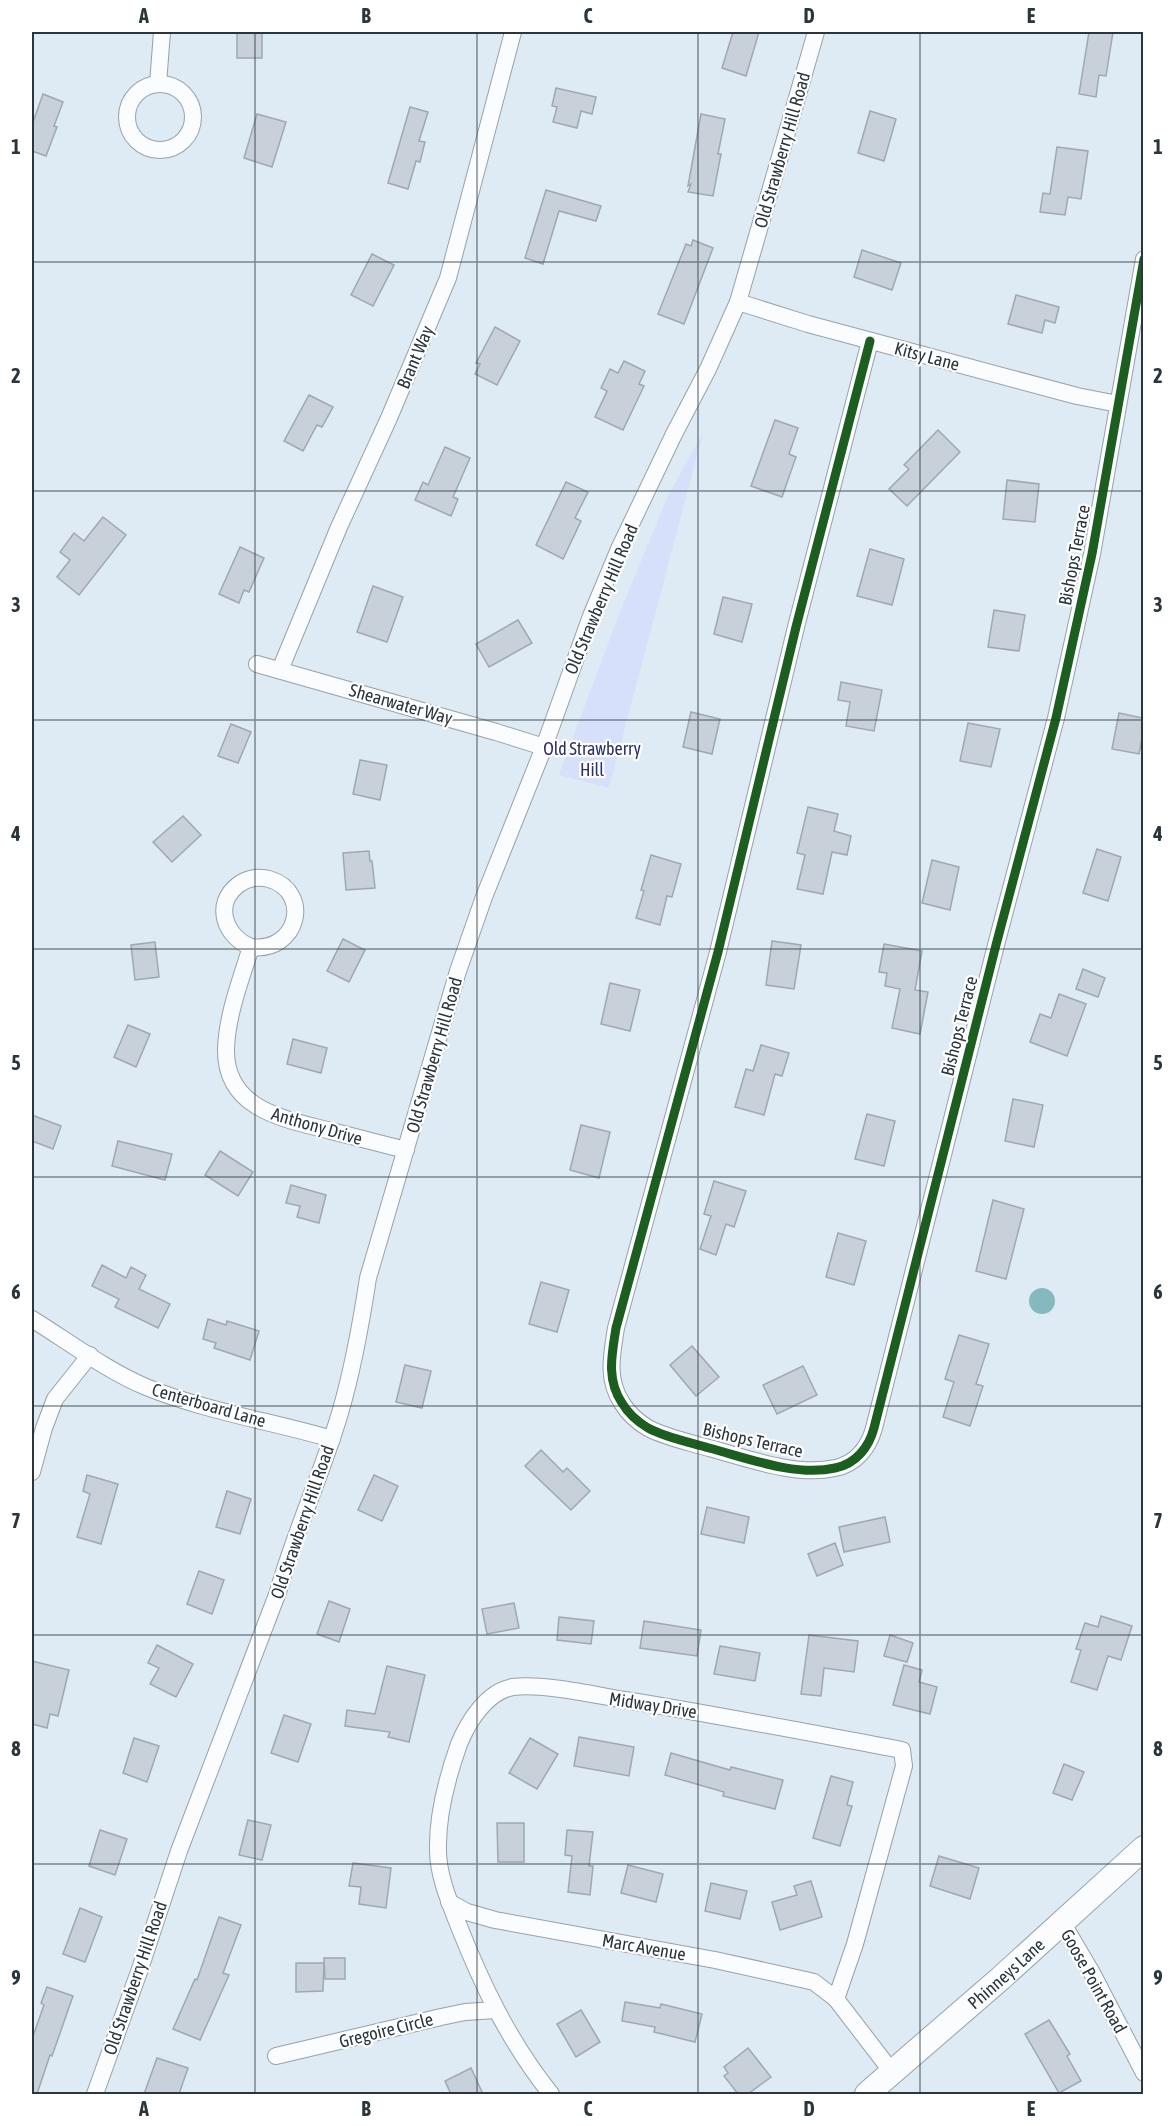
<svg xmlns="http://www.w3.org/2000/svg" width="1175" height="2126" font-family="'Asap Condensed',sans-serif">
<rect width="100%" height="100%" fill="#deebf4"/>
<polygon fill="#d6e0fa" points="703,433 609,788 559,775 618,617 668,496"/>
<circle fill="#84babf" cx="1042" cy="1301" r="13"/>
<g fill="#c8d1da" stroke="#9fa8b0" stroke-width="1.5">
<rect x="237" y="32" width="25" height="26"/>
<polygon points="733,32 759,32 746,76 722,68"/>
<polygon points="1089,32 1113,32 1106,76 1099,75 1096,97 1079,94"/>
<polygon points="556,88 596,97 592,114 581,111 577,128 553,122 557,107 552,106"/>
<polygon points="43,94 63,102 54,126 57,127 46,156 32,151 32,125"/>
<polygon points="410,107 428,112 419,141 425,142 420,162 416,161 408,189 388,183"/>
<polygon points="870,111 896,119 884,161 858,153"/>
<polygon points="257,114 286,122 272,167 244,158"/>
<polygon points="701,114 725,119 718,154 721,154 713,196 688,192 691,184 688,186"/>
<polygon points="1057,147 1088,151 1081,199 1068,197 1065,215 1040,212 1043,193 1050,194"/>
<polygon points="546,190 601,206 596,221 559,211 543,264 525,258"/>
<polygon points="693,240 713,248 684,324 658,314 686,244 691,246"/>
<polygon points="862,250 901,263 892,290 854,277"/>
<polygon points="372,254 394,265 373,306 351,295"/>
<polygon points="1016,295 1059,307 1055,323 1045,320 1042,333 1008,324"/>
<polygon points="495,327 520,341 497,385 475,374 480,364 476,363"/>
<polygon points="624,361 645,371 639,384 644,386 623,430 595,417 607,391 601,388 610,369 618,373"/>
<polygon points="309,395 333,407 322,427 317,425 303,451 284,441"/>
<polygon points="775,420 798,428 789,454 796,457 782,497 751,486"/>
<polygon points="938,430 960,452 907,506 889,489 909,469 904,465"/>
<polygon points="445,447 470,458 453,497 458,499 451,516 415,500 423,482 428,485"/>
<polygon points="1007,480 1039,484 1035,522 1003,519"/>
<polygon points="566,482 588,492 575,518 581,521 563,559 536,545"/>
<polygon points="103,517 126,535 79,595 57,577 70,560 60,552 74,533 84,541"/>
<polygon points="240,547 264,558 249,592 244,590 239,603 219,594"/>
<polygon points="870,549 904,559 892,605 857,596"/>
<polygon points="373,586 403,597 387,642 357,632"/>
<polygon points="723,597 752,604 742,642 714,634"/>
<polygon points="994,610 1025,615 1019,651 988,647"/>
<polygon points="518,620 532,643 489,667 476,644"/>
<polygon points="841,682 882,690 874,731 846,726 850,702 838,700"/>
<polygon points="691,712 720,719 712,754 683,747"/>
<polygon points="1119,713 1143,718 1143,734 1139,754 1112,749"/>
<polygon points="968,723 1000,729 991,767 960,761"/>
<polygon points="231,724 251,732 238,763 218,756"/>
<polygon points="360,760 387,765 380,800 353,794"/>
<polygon points="808,807 838,814 834,831 851,836 847,855 832,852 823,894 797,889 805,855 797,853"/>
<polygon points="183,816 201,835 172,862 153,842"/>
<polygon points="1097,849 1121,857 1108,901 1083,893"/>
<polygon points="369,851 370,861 372,861 375,888 346,890 343,853"/>
<polygon points="651,855 681,864 672,897 667,896 660,925 636,918 644,891 641,890"/>
<polygon points="932,860 959,867 950,910 922,903"/>
<polygon points="343,939 365,950 349,982 327,971"/>
<polygon points="772,941 801,945 794,989 766,985"/>
<polygon points="155,942 159,977 135,980 131,945"/>
<polygon points="884,944 922,951 915,990 928,992 920,1034 892,1028 900,989 885,986 887,973 879,972"/>
<polygon points="1083,969 1105,978 1098,997 1076,989"/>
<polygon points="610,983 640,990 630,1031 601,1024"/>
<polygon points="1059,994 1086,1004 1067,1056 1030,1042 1040,1014 1051,1018"/>
<polygon points="128,1025 150,1034 136,1067 114,1057"/>
<polygon points="293,1039 327,1048 321,1073 287,1064"/>
<polygon points="761,1045 789,1053 782,1076 775,1074 764,1115 735,1107 746,1069 753,1071"/>
<polygon points="1013,1099 1043,1105 1034,1147 1005,1141"/>
<polygon points="867,1114 895,1121 884,1166 855,1159"/>
<polygon points="32,1115 61,1126 53,1149 32,1141"/>
<polygon points="581,1125 610,1132 599,1178 570,1170"/>
<polygon points="118,1141 172,1154 165,1180 112,1166"/>
<polygon points="220,1151 253,1172 238,1196 205,1175"/>
<polygon points="714,1181 746,1191 734,1227 726,1224 716,1255 700,1249 711,1216 704,1214"/>
<polygon points="291,1185 326,1195 319,1223 297,1217 300,1206 286,1203"/>
<polygon points="993,1200 1024,1209 1006,1279 976,1271"/>
<polygon points="838,1233 866,1241 854,1285 826,1277"/>
<polygon points="102,1265 126,1278 131,1267 146,1275 139,1289 170,1304 158,1328 115,1307 119,1299 92,1286"/>
<polygon points="541,1282 569,1290 557,1332 529,1324"/>
<polygon points="208,1319 226,1325 227,1321 259,1331 250,1360 214,1348 216,1343 203,1339"/>
<polygon points="959,1335 989,1344 976,1384 983,1386 970,1426 943,1417 954,1382 945,1379"/>
<polygon points="692,1346 719,1377 696,1396 670,1365"/>
<polygon points="405,1365 431,1371 422,1408 396,1402"/>
<polygon points="803,1366 817,1395 777,1414 763,1385"/>
<polygon points="541,1450 563,1472 567,1468 590,1491 571,1510 525,1466"/>
<polygon points="87,1475 118,1484 101,1544 77,1537 90,1494 83,1491"/>
<polygon points="374,1475 398,1486 382,1521 358,1510"/>
<polygon points="227,1491 251,1499 240,1534 216,1527"/>
<polygon points="707,1507 749,1517 744,1543 701,1534"/>
<polygon points="885,1517 890,1542 844,1552 839,1527"/>
<polygon points="835,1543 843,1565 817,1576 808,1554"/>
<polygon points="199,1571 224,1580 212,1614 187,1604"/>
<polygon points="329,1601 350,1609 339,1642 317,1634"/>
<polygon points="514,1603 519,1628 487,1634 482,1609"/>
<polygon points="1101,1616 1132,1626 1121,1660 1108,1656 1097,1690 1071,1682 1081,1650 1076,1649 1085,1623 1098,1627"/>
<polygon points="559,1617 594,1621 591,1644 557,1640"/>
<polygon points="644,1621 701,1630 697,1656 640,1648"/>
<polygon points="809,1635 858,1641 854,1672 824,1668 821,1696 801,1694"/>
<polygon points="890,1635 913,1643 907,1662 884,1656"/>
<polygon points="157,1645 193,1664 176,1697 150,1684 159,1668 148,1663"/>
<polygon points="720,1646 760,1653 755,1681 714,1674"/>
<polygon points="32,1661 69,1670 58,1716 50,1714 47,1728 32,1724"/>
<polygon points="904,1665 922,1670 919,1682 937,1687 930,1714 893,1705"/>
<polygon points="387,1666 425,1675 409,1742 388,1737 390,1732 345,1726 347,1710 375,1714"/>
<polygon points="284,1715 311,1724 298,1762 271,1753"/>
<polygon points="579,1737 634,1747 629,1776 574,1766"/>
<polygon points="134,1738 159,1746 147,1782 123,1773"/>
<polygon points="530,1738 558,1754 537,1789 509,1773"/>
<polygon points="671,1753 730,1770 731,1767 783,1780 775,1809 723,1796 724,1792 665,1775"/>
<polygon points="1064,1764 1084,1772 1072,1800 1053,1793"/>
<polygon points="831,1776 853,1782 847,1805 852,1806 840,1846 813,1838"/>
<polygon points="248,1820 271,1825 262,1860 239,1855"/>
<polygon points="497,1823 524,1823 524,1862 498,1862"/>
<polygon points="100,1830 127,1839 115,1875 89,1866"/>
<polygon points="567,1830 593,1832 589,1866 593,1866 590,1895 568,1892 572,1856 565,1855"/>
<polygon points="939,1856 979,1868 970,1899 930,1886"/>
<polygon points="353,1863 391,1868 386,1908 359,1904 361,1887 349,1886"/>
<polygon points="628,1865 663,1874 656,1902 621,1893"/>
<polygon points="811,1881 822,1917 780,1930 772,1902 797,1895 794,1886"/>
<polygon points="711,1883 747,1891 740,1919 705,1911"/>
<polygon points="80,1908 102,1917 85,1962 63,1954"/>
<polygon points="219,1917 241,1925 223,1973 229,1975 200,2040 173,2029 195,1979 197,1980"/>
<polygon points="324,1958 345,1958 345,1979 325,1979"/>
<polygon points="296,1963 324,1963 323,1991 296,1992"/>
<polygon points="47,1987 73,1996 52,2056 50,2055 37,2094 32,2094 32,2039 44,2005 41,2003"/>
<polygon points="625,2002 660,2008 661,2004 702,2014 695,2042 654,2032 655,2027 622,2021"/>
<polygon points="581,2010 600,2042 576,2057 557,2024"/>
<polygon points="1049,2020 1070,2054 1067,2056 1081,2081 1059,2093 1025,2034"/>
<polygon points="748,2048 771,2077 748,2094 738,2094 724,2076 728,2073 724,2067"/>
<polygon points="157,2058 188,2068 179,2094 144,2094"/>
<polygon points="471,2068 483,2094 451,2094 445,2081"/>
</g>
<g fill="none" stroke-linecap="round" stroke-linejoin="round">
<g stroke="#97a2a9" stroke-width="18">
<g id="street">
<circle cx="160" cy="117" r="33"/>
<polyline points="158,84 162,32"/>
<polyline points="738,302 808,324 1077,396 1118,404"/>
<path d="M870,341L796,627L718,952L616,1328C612,1354 606,1379 622,1403C628,1413 638,1422 648,1428C667,1438 689,1442 709,1448C747,1458 796,1477 835,1468C856,1464 869,1447 874,1428L996,945L1056,718L1092,554L1144,259"/>
<polyline points="257,664 496,732 544,747"/>
<polyline points="280,670 339,527 389,418 448,278 513,32"/>
<path d="M251,947C225,937 213,904 238,885C247,878 259,876 269,879C313,892 298,953 251,947C241,979 227,1015 226,1049C225,1110 285,1119 331,1131C356,1137 381,1144 406,1150"/>
<path d="M32,1319C69,1342 106,1370 146,1387C205,1411 270,1421 332,1439"/>
<polyline points="32,1472 44,1428 55,1399 90,1355"/>
<polyline points="449,1902 467,1912 495,1920 715,1960 801,1979 814,1982 836,1999"/>
<polyline points="1062,1922 1092,1973 1144,2073"/>
<polyline points="276,2056 441,2017 465,2012 496,2010"/>
<path d="M95,2094L140,1969L179,1851L278,1592C295,1531 322,1474 340,1413C353,1369 361,1324 368,1278L458,971L484,897L544,747L591,616L619,549L674,434L708,369L738,302L816,32"/>
<path d="M551,2094C510,2043 482,1985 458,1924C449,1901 438,1875 438,1850C437,1814 447,1778 459,1744C468,1722 487,1691 513,1687C542,1683 595,1695 625,1700C718,1715 810,1733 902,1750L904,1766L855,1944L836,1999L892,2072"/>
</g>
</g>
<g stroke="#97a2a9" stroke-width="26">
<g id="secondary">
<path id="s1" d="M867,2094L1001,1978L1144,1848"/>
</g>
</g>
<use href="#street" stroke="#fafcfd" stroke-width="16"/>
<use href="#secondary" stroke="#fafcfd" stroke-width="24"/>
<g stroke="#fff" stroke-width="13">
<path id="cycleway" d="M870,341L796,627L718,952L616,1328C612,1354 606,1379 622,1403C628,1413 638,1422 648,1428C667,1438 689,1442 709,1448C747,1458 796,1477 835,1468C856,1464 869,1447 874,1428L996,945L1056,718L1092,554L1144,259"/>
</g>
<use href="#cycleway" stroke="#1b5e20" stroke-width="9"/>
</g>
<path fill="none" stroke="#2a353c" stroke-width="1.5" stroke-opacity="0.55" d="M255,32V2094M477,32V2094M698,32V2094M920,32V2094M32,262H1144M32,491H1144M32,720H1144M32,949H1144M32,1177H1144M32,1406H1144M32,1635H1144M32,1864H1144"/>
<g text-anchor="middle" dominant-baseline="central" stroke-width="4.5" stroke-linejoin="round" paint-order="stroke">
<g font-size="18" fill="#2a353c" stroke="#fff">
<text transform="translate(782 150) rotate(-74)">Old Strawberry Hill Road</text>
<text transform="translate(927 356) rotate(15)">Kitsy Lane</text>
<text transform="translate(415 357) rotate(-67)">Brant Way</text>
<text transform="translate(1074 555) rotate(-79)">Bishops Terrace</text>
<text transform="translate(601 599) rotate(-67)">Old Strawberry Hill Road</text>
<text transform="translate(401 704) rotate(16)">Shearwater Way</text>
<text transform="translate(959 1026) rotate(-76)">Bishops Terrace</text>
<text transform="translate(434 1055) rotate(-74)">Old Strawberry Hill Road</text>
<text transform="translate(317 1126) rotate(16)">Anthony Drive</text>
<text transform="translate(209 1405) rotate(16)">Centerboard Lane</text>
<text transform="translate(753 1440) rotate(13)">Bishops Terrace</text>
<text transform="translate(302 1522) rotate(-71)">Old Strawberry Hill Road</text>
<text transform="translate(653 1705) rotate(9)">Midway Drive</text>
<text transform="translate(644 1947) rotate(10)">Marc Avenue</text>
<text stroke="none"><textPath href="#s1" startOffset="184">Phinneys Lane</textPath></text>
<text transform="translate(135 1978) rotate(-71)">Old Strawberry Hill Road</text>
<text transform="translate(1094 1981) rotate(61)">Goose Point Road</text>
<text transform="translate(386 2030) rotate(-14)">Gregoire Circle</text>
</g>
<g font-size="18" fill="#2b2f6a" stroke="#fff">
<text x="592" y="748">Old Strawberry<tspan x="592" dy="21">Hill</tspan></text>
</g>
</g>
<rect width="1175" height="2126" fill="none" stroke="#ffffff" stroke-width="66"/>
<rect x="33" y="33" width="1109" height="2060" fill="none" stroke="#2a353c" stroke-width="2"/>
<g font-size="20" text-anchor="middle" font-weight="bold" fill="#2a353c">
<text x="144" y="23">A</text>
<text x="366" y="23">B</text>
<text x="588" y="23">C</text>
<text x="809" y="23">D</text>
<text x="1031" y="23">E</text>
<text x="16" y="154">1</text>
<text x="1158" y="154">1</text>
<text x="16" y="383">2</text>
<text x="1158" y="383">2</text>
<text x="16" y="612">3</text>
<text x="1158" y="612">3</text>
<text x="16" y="841">4</text>
<text x="1158" y="841">4</text>
<text x="16" y="1070">5</text>
<text x="1158" y="1070">5</text>
<text x="16" y="1299">6</text>
<text x="1158" y="1299">6</text>
<text x="16" y="1528">7</text>
<text x="1158" y="1528">7</text>
<text x="16" y="1756">8</text>
<text x="1158" y="1756">8</text>
<text x="16" y="1985">9</text>
<text x="1158" y="1985">9</text>
<text x="144" y="2116">A</text>
<text x="366" y="2116">B</text>
<text x="588" y="2116">C</text>
<text x="809" y="2116">D</text>
<text x="1031" y="2116">E</text>
</g>
</svg>
